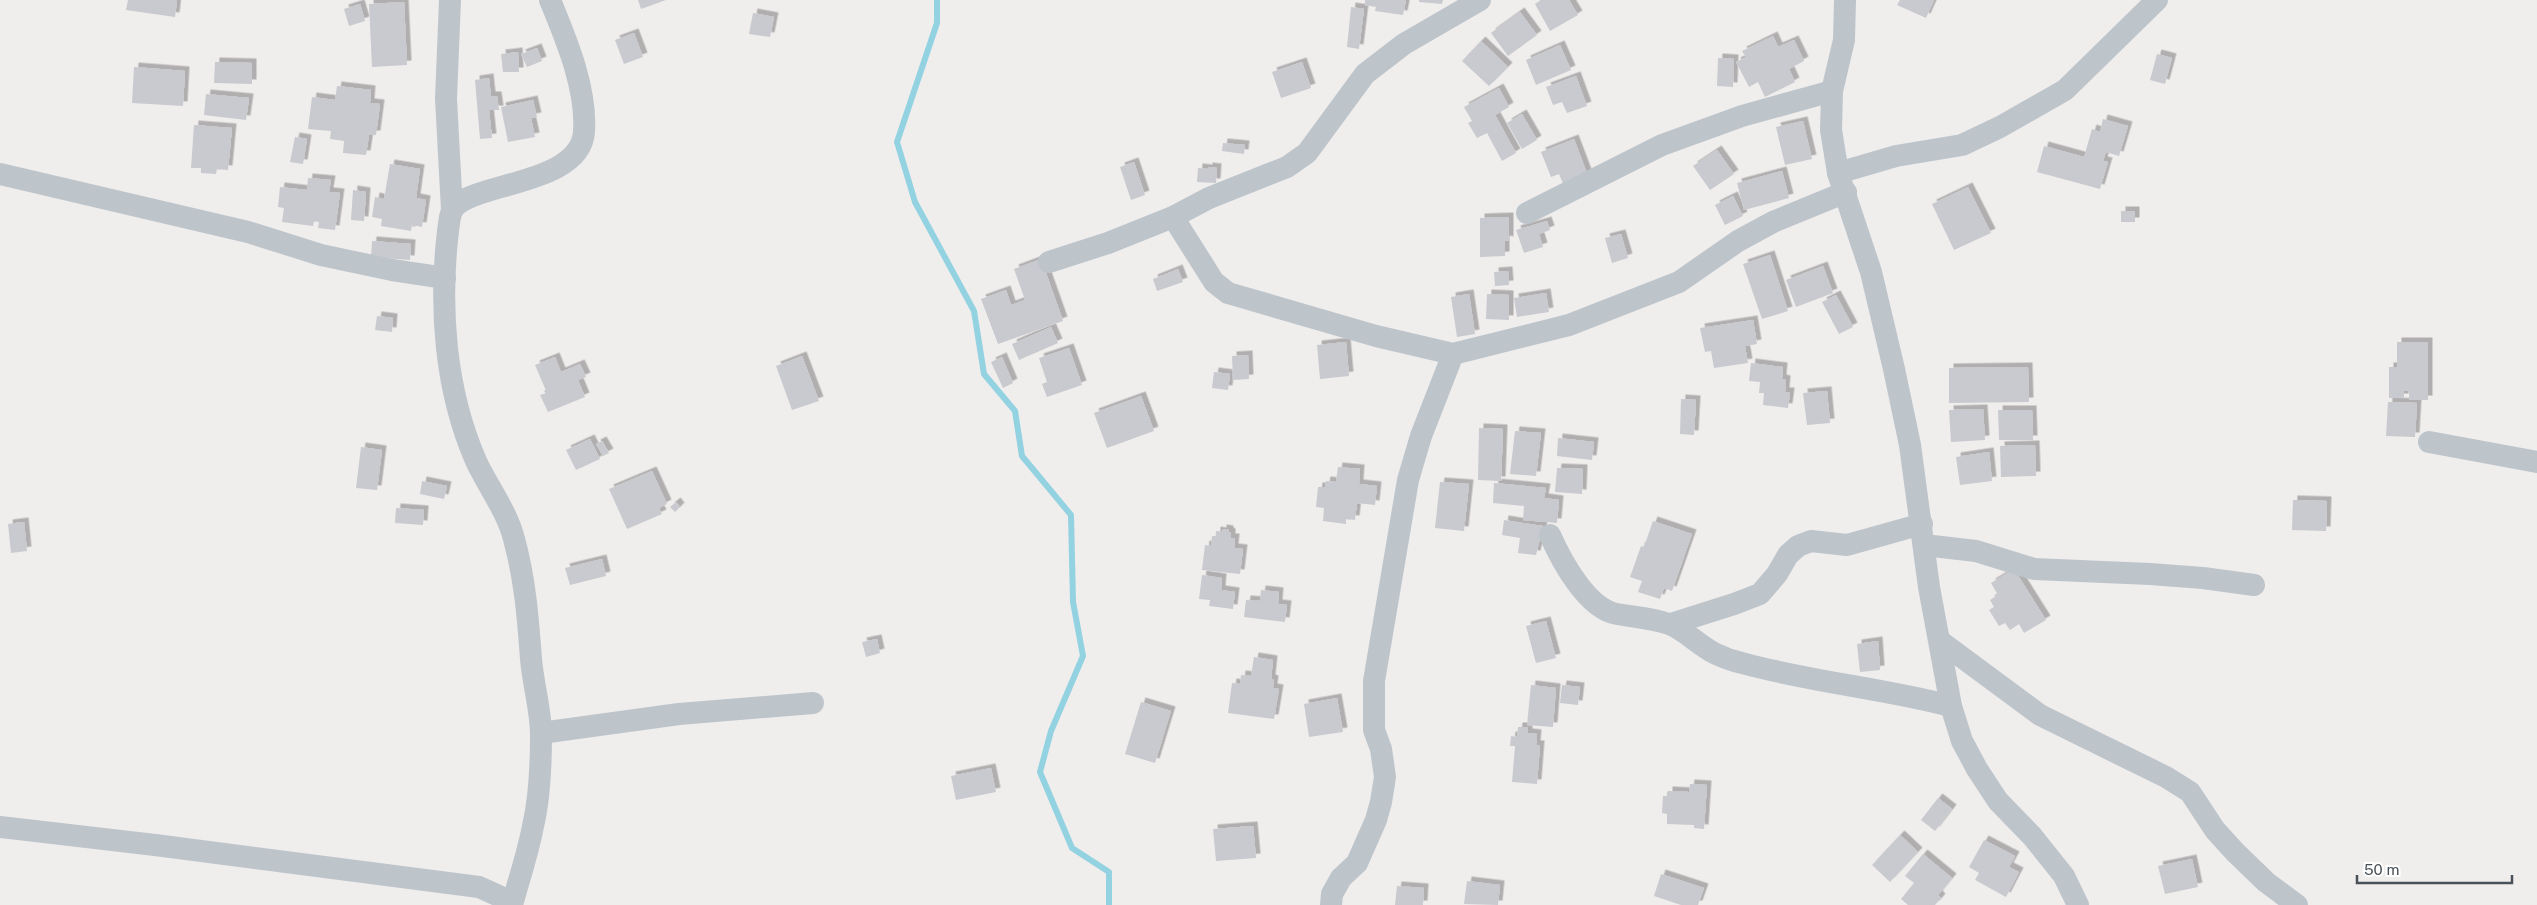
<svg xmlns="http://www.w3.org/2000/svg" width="2537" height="905" font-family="'Public Sans',sans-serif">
<defs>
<filter id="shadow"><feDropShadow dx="4.5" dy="-4.5" stdDeviation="0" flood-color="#0004"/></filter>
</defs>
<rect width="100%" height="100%" fill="#f0eded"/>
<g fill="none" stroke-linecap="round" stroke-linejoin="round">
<polyline stroke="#92d2e1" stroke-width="6" points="937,0 937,23 897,142 915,202 974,311 984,374 1015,411 1022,456 1071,515 1073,602 1083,656 1051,731 1040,772 1072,848 1109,872 1109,905"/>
</g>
<g fill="#c8cacf" filter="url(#shadow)">
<polygon points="128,0 177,0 175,17 126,10"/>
<polygon points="638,0 666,0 641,9"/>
<polygon points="1365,0 1406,0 1403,15 1375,11 1376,7 1365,5"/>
<polygon points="1419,0 1443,0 1442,4 1419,2"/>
<polygon points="1541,0 1569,0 1578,15 1550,31 1535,4"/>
<polygon points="1900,0 1934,0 1926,18 1897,5"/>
<polygon points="404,2 407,65 372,67 369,4"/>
<polygon points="360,4 365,21 349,26 344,9"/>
<polygon points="1351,7 1364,9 1359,49 1347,47"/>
<polygon points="1520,12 1537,35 1508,56 1491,33"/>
<polygon points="753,13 774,17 770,37 749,34"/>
<polygon points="634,33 643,57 624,64 615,40"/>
<polygon points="1773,36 1778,47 1794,40 1804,61 1789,69 1795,82 1765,97 1758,82 1749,87 1736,62 1746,57 1742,51"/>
<polygon points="1481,41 1508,67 1489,86 1462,61"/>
<polygon points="1560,45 1571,70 1536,85 1526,60"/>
<polygon points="537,48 542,61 527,67 521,54"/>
<polygon points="518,52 519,72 503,72 501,54"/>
<polygon points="2157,54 2172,58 2165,84 2150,80"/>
<polygon points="1718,58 1734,59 1733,87 1717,86"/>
<polygon points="215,62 252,63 252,84 214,83"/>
<polygon points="1302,62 1311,88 1281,98 1272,72"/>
<polygon points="134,67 185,71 183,106 132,103"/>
<polygon points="1576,76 1587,106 1567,113 1562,102 1553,105 1546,87"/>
<polygon points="489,78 491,96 497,96 499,110 489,110 492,138 480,139 475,80"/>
<polygon points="337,86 371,90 370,103 380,104 376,135 369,135 366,155 343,153 344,141 330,139 331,131 308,129 312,97 335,100"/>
<polygon points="1499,88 1509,107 1495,115 1516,153 1502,161 1487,133 1477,138 1468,123 1472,121 1464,107"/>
<polygon points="206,94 249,98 246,120 204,115"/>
<polygon points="533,100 537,117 531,118 535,137 508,142 501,107"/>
<polygon points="1522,114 1537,140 1522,149 1507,123"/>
<polygon points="2103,119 2128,126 2119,156 2106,152 2103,161 2108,162 2100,189 2037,172 2044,146 2084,157 2092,129 2100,132"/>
<polygon points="1803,121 1812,159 1785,165 1776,127"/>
<polygon points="194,125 232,128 228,170 217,169 216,174 201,173 201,168 191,168"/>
<polygon points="295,137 307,139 303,164 290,162"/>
<polygon points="1574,139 1588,176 1564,186 1559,174 1551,177 1541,152"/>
<polygon points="1223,143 1245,145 1244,154 1222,151"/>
<polygon points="1717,150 1734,174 1710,190 1693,166"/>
<polygon points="1134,162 1145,195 1131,200 1120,167"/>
<polygon points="390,164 420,169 416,198 426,200 422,227 412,225 411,231 381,226 382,219 372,217 375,197 384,199"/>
<polygon points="1208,167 1217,168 1216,183 1197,182 1198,168 1208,169"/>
<polygon points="1782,171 1789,198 1744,210 1737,183"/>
<polygon points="308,178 331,180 329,192 340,193 335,230 318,228 319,222 314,221 313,226 282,222 284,208 278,207 280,187 307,190"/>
<polygon points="1968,187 1991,233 1954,250 1932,204"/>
<polygon points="353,190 366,192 364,221 351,220"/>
<polygon points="1733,196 1743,216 1725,225 1715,205"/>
<rect x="2121" y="211" width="14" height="11"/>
<polygon points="1509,217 1509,241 1505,240 1505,256 1480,257 1480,218"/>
<polygon points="1547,221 1550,230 1539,234 1543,247 1524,253 1516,230"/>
<polygon points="1621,234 1628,258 1612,263 1605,238"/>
<polygon points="372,241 411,244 410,260 371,257"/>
<polygon points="1770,255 1788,311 1762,319 1743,264"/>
<polygon points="1041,259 1063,321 998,344 981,299 1006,290 1011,305 1025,300 1014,269"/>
<polygon points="1823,266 1833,293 1796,307 1786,280"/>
<polygon points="1178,269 1183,282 1157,291 1153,279"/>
<polygon points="1508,271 1509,285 1495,286 1494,272"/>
<polygon points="1546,293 1549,312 1517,317 1514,298"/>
<polygon points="1469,294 1475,334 1457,337 1451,297"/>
<polygon points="1487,294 1509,295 1509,320 1486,319"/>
<polygon points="1836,295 1853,327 1839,334 1822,302"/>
<polygon points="377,316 393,318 392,332 375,330"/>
<polygon points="1753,320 1757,344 1745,346 1748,363 1714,368 1711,351 1705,352 1700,328"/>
<polygon points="1051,327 1058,343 1019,360 1012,344"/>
<polygon points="1346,342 1349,376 1320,379 1317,345"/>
<polygon points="2397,342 2428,342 2428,400 2409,400 2409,391 2404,391 2404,398 2389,398 2389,367 2397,367"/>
<polygon points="1069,348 1082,385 1047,397 1042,384 1047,382 1039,358"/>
<polygon points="1248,355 1249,379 1233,380 1232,356"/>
<polygon points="802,356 819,401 792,410 776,366"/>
<polygon points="555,357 561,372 580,364 586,377 578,380 585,397 548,412 540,395 547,393 535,365"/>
<polygon points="1002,357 1013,383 1003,388 991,362"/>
<polygon points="1751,363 1783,367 1782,379 1786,380 1785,392 1790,392 1788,408 1763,405 1764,393 1759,393 1760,382 1749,381"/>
<polygon points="2028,367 2029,402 1949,403 1949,368"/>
<polygon points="1214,372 1230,374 1228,390 1212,388"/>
<polygon points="1827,391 1830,423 1807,425 1803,393"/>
<polygon points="1141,396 1154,431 1107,448 1094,413"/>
<polygon points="1681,399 1696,400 1694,435 1680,434"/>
<polygon points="2388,402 2417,403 2415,437 2386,436"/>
<polygon points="1983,409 1985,440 1951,442 1949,410"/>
<polygon points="1998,410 2032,410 2033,440 1999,440"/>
<polygon points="1479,428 1503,429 1501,481 1478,480"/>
<polygon points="1515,431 1541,433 1536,476 1510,474"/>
<polygon points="1558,438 1594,442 1592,460 1557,456"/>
<polygon points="590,439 600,459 576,470 566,450"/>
<polygon points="602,441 609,453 603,456 596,444"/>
<polygon points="2035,445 2036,476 2001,477 2000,446"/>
<polygon points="361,447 382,450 377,490 356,488"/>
<polygon points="1989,452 1992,481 1960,485 1956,457"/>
<polygon points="1338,467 1360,469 1359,484 1377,486 1375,505 1357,503 1355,520 1346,519 1346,524 1323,521 1324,508 1316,507 1318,487 1325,487 1326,481 1336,482"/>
<polygon points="1557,468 1583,469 1582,494 1555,492"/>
<polygon points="652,471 667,504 659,508 662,514 627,529 609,489"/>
<polygon points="422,481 447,486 444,499 420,494"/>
<polygon points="1440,482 1469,484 1464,531 1435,528"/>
<polygon points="1494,483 1546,488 1544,498 1559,500 1557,523 1523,520 1524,506 1493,503"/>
<polygon points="2293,500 2327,501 2326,531 2292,530"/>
<polygon points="676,502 680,507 675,512 670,507"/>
<polygon points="396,508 424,510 423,525 395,523"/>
<polygon points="1504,520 1543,526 1536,555 1518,553 1520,538 1502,535"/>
<polygon points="1653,521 1692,534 1672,591 1664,588 1660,599 1638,592 1642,581 1630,577 1641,546 1644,547"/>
<polygon points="24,522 27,551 11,553 8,524"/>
<polygon points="1222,529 1229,530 1229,532 1231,533 1231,538 1235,538 1234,548 1243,549 1240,574 1202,570 1205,545 1211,546 1212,536 1216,536 1216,531 1222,532"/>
<polygon points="602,559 606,576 570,585 565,568"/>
<polygon points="2014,569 2046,620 2024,633 2019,624 2010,630 2005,623 1999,626 1989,610 1994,607 1990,600 1998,595 1991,583"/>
<polygon points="1202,575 1222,578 1221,590 1235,592 1233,609 1209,606 1210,600 1199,599"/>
<polygon points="1261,590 1279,592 1278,604 1287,605 1285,622 1244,617 1246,600 1260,601"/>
<polygon points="1546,621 1556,658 1536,663 1526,626"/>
<polygon points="877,639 880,653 866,657 862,642"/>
<polygon points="1878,641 1880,670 1860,672 1857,644"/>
<polygon points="1254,657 1273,660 1271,679 1274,680 1273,688 1279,689 1274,719 1228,713 1232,683 1240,684 1241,675 1251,676"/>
<polygon points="1531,685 1556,688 1553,727 1527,725"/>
<polygon points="1562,685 1580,687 1578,705 1560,703"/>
<polygon points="1337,698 1343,732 1309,737 1304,704"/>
<polygon points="1141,702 1171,711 1155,763 1125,754"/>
<polygon points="1518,727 1528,727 1528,733 1537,734 1536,745 1540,745 1537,784 1512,782 1515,746 1510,746 1511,736 1517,737"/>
<polygon points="991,768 996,792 956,800 951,776"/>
<polygon points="1690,784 1707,785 1704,829 1694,828 1694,825 1667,824 1667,814 1662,813 1663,796 1668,796 1668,791 1689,792"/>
<polygon points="1938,798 1952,809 1935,831 1921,820"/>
<polygon points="1253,826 1256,858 1216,861 1213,829"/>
<polygon points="1900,835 1918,852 1890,882 1872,865"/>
<polygon points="1984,840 2015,856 2009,867 2019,872 2006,897 1975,880 1979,873 1969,867"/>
<polygon points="1923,854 1952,878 1938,895 1941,898 1935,905 1908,905 1901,899 1914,883 1905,876"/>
<polygon points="2192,859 2198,887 2165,894 2158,866"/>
<polygon points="1661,874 1704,888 1698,905 1681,905 1654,896"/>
<polygon points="1467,881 1500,885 1498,905 1464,904"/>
<polygon points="1397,886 1424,888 1423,905 1395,905"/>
</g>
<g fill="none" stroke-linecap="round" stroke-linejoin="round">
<g stroke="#bdc5cb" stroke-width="22">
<polyline points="450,0 446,99 452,210"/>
<polyline points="1845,0 1844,40 1832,91 1831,130 1838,173 1871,272 1894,369 1910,445 1929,587 1951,706 1962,741 1977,769 1998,801 2032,836 2064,876 2078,905"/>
<polyline points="1838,173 1896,156 1962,145 2000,127 2065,90 2157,0"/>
<polyline points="0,174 248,232 321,255 392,270 445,278"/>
<polyline points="1527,213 1662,145 1742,116 1832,91"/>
<polyline points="1173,217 1214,282 1228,293 1376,336 1453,354 1569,325 1679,282 1738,241 1773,222 1846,192"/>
<polyline points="1049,262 1108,243 1173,217 1209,198 1287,167 1307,153 1365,74 1404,44 1480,0"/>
<polyline points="2429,442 2537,462"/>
<path d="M1550,535C1561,560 1587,609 1617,614C1634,617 1652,618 1669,624C1685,630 1698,645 1714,653C1722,657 1733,661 1742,663C1811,682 1882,688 1951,706"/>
<polyline points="1924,545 1976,551 2034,569 2150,574 2203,578 2254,585"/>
<polyline points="1671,624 1734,604 1760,594 1777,574 1788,555 1798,546 1811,541 1847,545 1922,524"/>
<polyline points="1940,641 2040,715 2166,777 2190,792 2215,830 2235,852 2266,882 2297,905"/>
<polyline points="541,733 679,714 813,703"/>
<polyline points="0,827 155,845 479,887 499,896 507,905"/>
<path d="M512,905C519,879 528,853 533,826C539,801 541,761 541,735C541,710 533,684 531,659C528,618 525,579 514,539C507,511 488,487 476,461C445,390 439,308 448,231C449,226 449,217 452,211C465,182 580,187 584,132C587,88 566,39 550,0"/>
<polyline points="1331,905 1332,894 1341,878 1357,863 1376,820 1381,802 1385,777 1381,749 1374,730 1374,681 1408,480 1421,436 1453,354"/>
</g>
</g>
<path d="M2357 875v8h155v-8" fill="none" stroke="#485158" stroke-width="2.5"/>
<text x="2364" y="875" font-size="15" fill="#485158" stroke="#ffffff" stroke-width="4" paint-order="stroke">50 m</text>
</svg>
